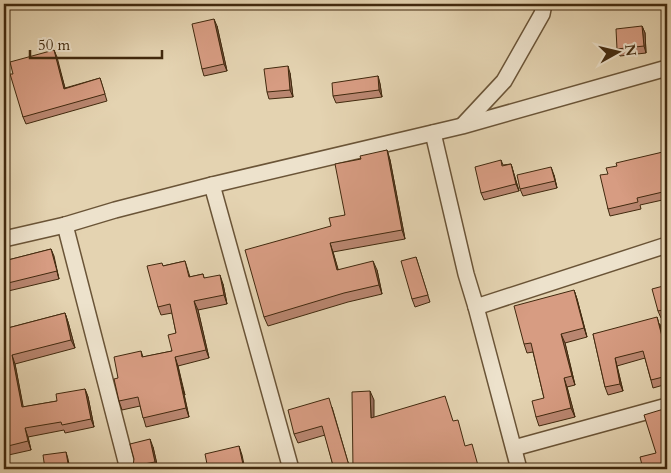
<svg xmlns="http://www.w3.org/2000/svg" width="671" height="473" font-family="Cardo,serif">
<rect width="100%" height="100%" fill="#e4d3b1"/>
<filter id="stains"><feTurbulence type="fractalNoise" baseFrequency=".004" numOctaves="4"/><feColorMatrix values="0 0 0 0 .2 0 0 0 0 .09 0 0 0 0 .02 0 0 0 .5 -.17"/></filter>
<radialGradient id="worn" r=".72"><stop offset=".6" stop-color="#630" stop-opacity="0"/><stop offset="1" stop-color="#630" stop-opacity=".3"/></radialGradient>
<g fill="none" stroke-linecap="round" stroke-linejoin="round">
<g stroke="#6a5437" stroke-width="18">
<g id="street">
<polyline points="463,125 504,81 542,14 544,4"/>
<polyline points="433,133 466,274 476,307 519,469"/>
<polyline points="212,185 291,469"/>
<polyline points="65,225 128,469"/>
<polyline points="4,239 65,225 115,210 212,185 462,126 667,68"/>
<polyline points="476,307 667,245"/>
<polyline points="514,448 667,406"/>
</g>
</g>
<use href="#street" stroke="#ede2cc" stroke-width="15"/>
</g>
<g fill="#b98670" stroke="#41290e">
<polygon points="217,26 227,71 204,76 202,69"/>
<polygon points="642,26 645,33 646,53 620,56 617,49"/>
<polygon points="54,50 65,88 100,78 107,101 26,124 23,117 13,74"/>
<polygon points="290,73 293,97 269,99 267,92"/>
<polygon points="378,76 380,84 382,97 336,103 333,96"/>
<polygon points="387,150 390,160 405,239 333,252 338,270 377,270 382,294 348,302 268,326 264,317 331,226 345,215 361,159"/>
<polygon points="667,151 667,199 640,205 641,209 610,216 608,209 608,174 617,166"/>
<polygon points="501,160 503,165 511,164 519,191 484,200 481,193"/>
<polygon points="554,175 557,188 523,196 520,189"/>
<polygon points="51,249 59,279 4,292 4,261"/>
<polygon points="416,257 430,302 415,307 412,299"/>
<polygon points="185,261 190,277 203,274 204,278 223,284 227,304 198,310 209,358 178,366 189,417 146,427 140,406 122,410 119,401 118,378 141,351 143,357 172,351 176,333 172,313 161,315 158,307 163,266"/>
<polygon points="667,285 667,316 661,318 658,311"/>
<polygon points="574,290 577,299 587,337 565,343 575,385 567,387 575,417 539,426 536,417 544,398 533,352 527,353 524,344"/>
<polygon points="65,313 68,322 75,348 15,364 23,407 57,401 85,389 88,397 94,427 65,433 64,430 28,437 31,450 4,456 4,329"/>
<polygon points="660,324 667,353 667,384 653,388 645,358 617,366 623,391 608,395 605,387 593,334"/>
<polygon points="332,407 350,469 334,469 325,435 298,443 294,434"/>
<polygon points="153,447 158,469 135,469 133,466"/>
</g>
<g fill="#966d5b" stroke="#41290e">
<polygon points="214,19 217,26 227,71 224,64"/>
<polygon points="642,26 645,33 646,53 644,46"/>
<polygon points="54,50 57,57 67,96 64,89"/>
<polygon points="288,66 290,73 293,97 290,90"/>
<polygon points="378,76 380,84 382,97 379,90"/>
<polygon points="387,150 390,160 405,239 402,230"/>
<polygon points="511,164 513,171 519,191 516,184"/>
<polygon points="551,167 554,175 557,188"/>
<polygon points="330,243 333,252 341,279 337,270"/>
<polygon points="51,249 54,256 59,279 57,271"/>
<polygon points="373,261 377,270 382,294 379,285"/>
<polygon points="220,275 223,284 227,304 224,295"/>
<polygon points="574,290 577,299 587,337 584,328"/>
<polygon points="194,301 198,310 209,358 206,350"/>
<polygon points="65,313 68,322 75,348 71,340"/>
<polygon points="657,317 667,353 667,356"/>
<polygon points="561,334 565,343 575,385 572,376"/>
<polygon points="12,355 15,364 25,416 22,407"/>
<polygon points="175,357 178,366 185,395 182,386"/>
<polygon points="615,358 617,366 623,391 620,384"/>
<polygon points="564,378 567,387 575,417 571,408"/>
<polygon points="181,387 184,395 189,417 186,408"/>
<polygon points="85,389 88,397 94,427 91,419"/>
<polygon points="370,391 374,400 374,427 371,418"/>
<polygon points="25,428 28,437 31,450 28,441"/>
<polygon points="150,439 153,447 158,469 155,462"/>
<polygon points="239,446 242,455 245,469 244,469"/>
<polygon points="66,452 68,459 70,469 69,469"/>
</g>
<g fill="#d79c82" stroke="#41290e">
<polygon points="214,19 224,64 202,69 192,24"/>
<polygon points="642,26 644,46 617,49 616,29"/>
<polygon points="54,50 64,89 100,78 105,94 23,117 10,74 13,74 10,62"/>
<polygon points="288,66 290,90 267,92 264,69"/>
<polygon points="378,76 379,90 333,96 332,83"/>
<polygon points="387,150 402,230 330,243 337,270 373,261 379,285 344,293 264,317 245,250 331,226 329,218 345,215 335,164 361,159 360,156"/>
<polygon points="667,151 667,191 637,198 638,202 608,209 600,175 608,174 606,168 617,166 616,163"/>
<polygon points="501,160 502,166 511,164 516,184 481,193 475,167"/>
<polygon points="551,167 555,181 520,189 517,175"/>
<polygon points="51,249 57,271 4,284 4,261"/>
<polygon points="416,257 428,295 412,299 401,261"/>
<polygon points="185,261 189,277 203,274 204,278 220,275 224,295 194,301 206,350 175,357 186,408 143,418 138,397 119,401 114,379 118,378 114,357 141,351 142,357 172,351 168,335 176,333 170,304 158,307 147,266 162,263 163,266"/>
<polygon points="667,285 667,309 658,311 652,289"/>
<polygon points="574,290 584,328 561,334 572,376 564,378 571,408 536,417 532,401 544,398 531,343 524,344 514,306"/>
<polygon points="65,313 71,340 12,355 22,407 57,401 56,394 85,389 91,419 62,425 61,422 25,428 28,441 4,447 4,329"/>
<polygon points="657,317 667,356 667,376 651,380 643,351 615,358 620,384 605,387 593,334"/>
<polygon points="370,391 371,418 445,396 453,421 458,420 465,446 472,444 479,469 353,469 352,392"/>
<polygon points="329,398 350,469 334,469 322,426 294,434 288,410"/>
<polygon points="667,408 667,469 643,469 640,457 656,453 644,415"/>
<polygon points="150,439 155,462 133,466 134,459 130,444"/>
<polygon points="239,446 244,469 208,469 205,454"/>
<polygon points="66,452 69,469 45,469 43,455"/>
</g>
<rect width="671" height="473" fill="none" stroke="#e4d3b1" stroke-width="20"/>
<rect x="5" y="5" width="661" height="463" fill="none" stroke="#41290e" stroke-width="2.5"/>
<rect x="10" y="10" width="651" height="453" fill="none" stroke="#41290e"/>
<g transform="translate(618 52) rotate(82)" stroke="#ede2cc" stroke-width="4" paint-order="stroke">
<path d="M0-4L9 19L0 12L-9 19Z" fill="#41290e"/>
<text y="-8" font-size="14" font-weight="bold" text-anchor="middle" fill="#41290e">N</text>
</g>
<path d="M30 50v8h132v-8" fill="none" stroke="#41290e" stroke-width="2.5"/>
<text x="38" y="50" font-size="15" fill="#41290e" stroke="#ede2cc" stroke-width="4" paint-order="stroke">50 m</text>
<rect width="100%" height="100%" filter="url(#stains)"/>
<rect width="100%" height="100%" fill="url(#worn)"/>
</svg>
